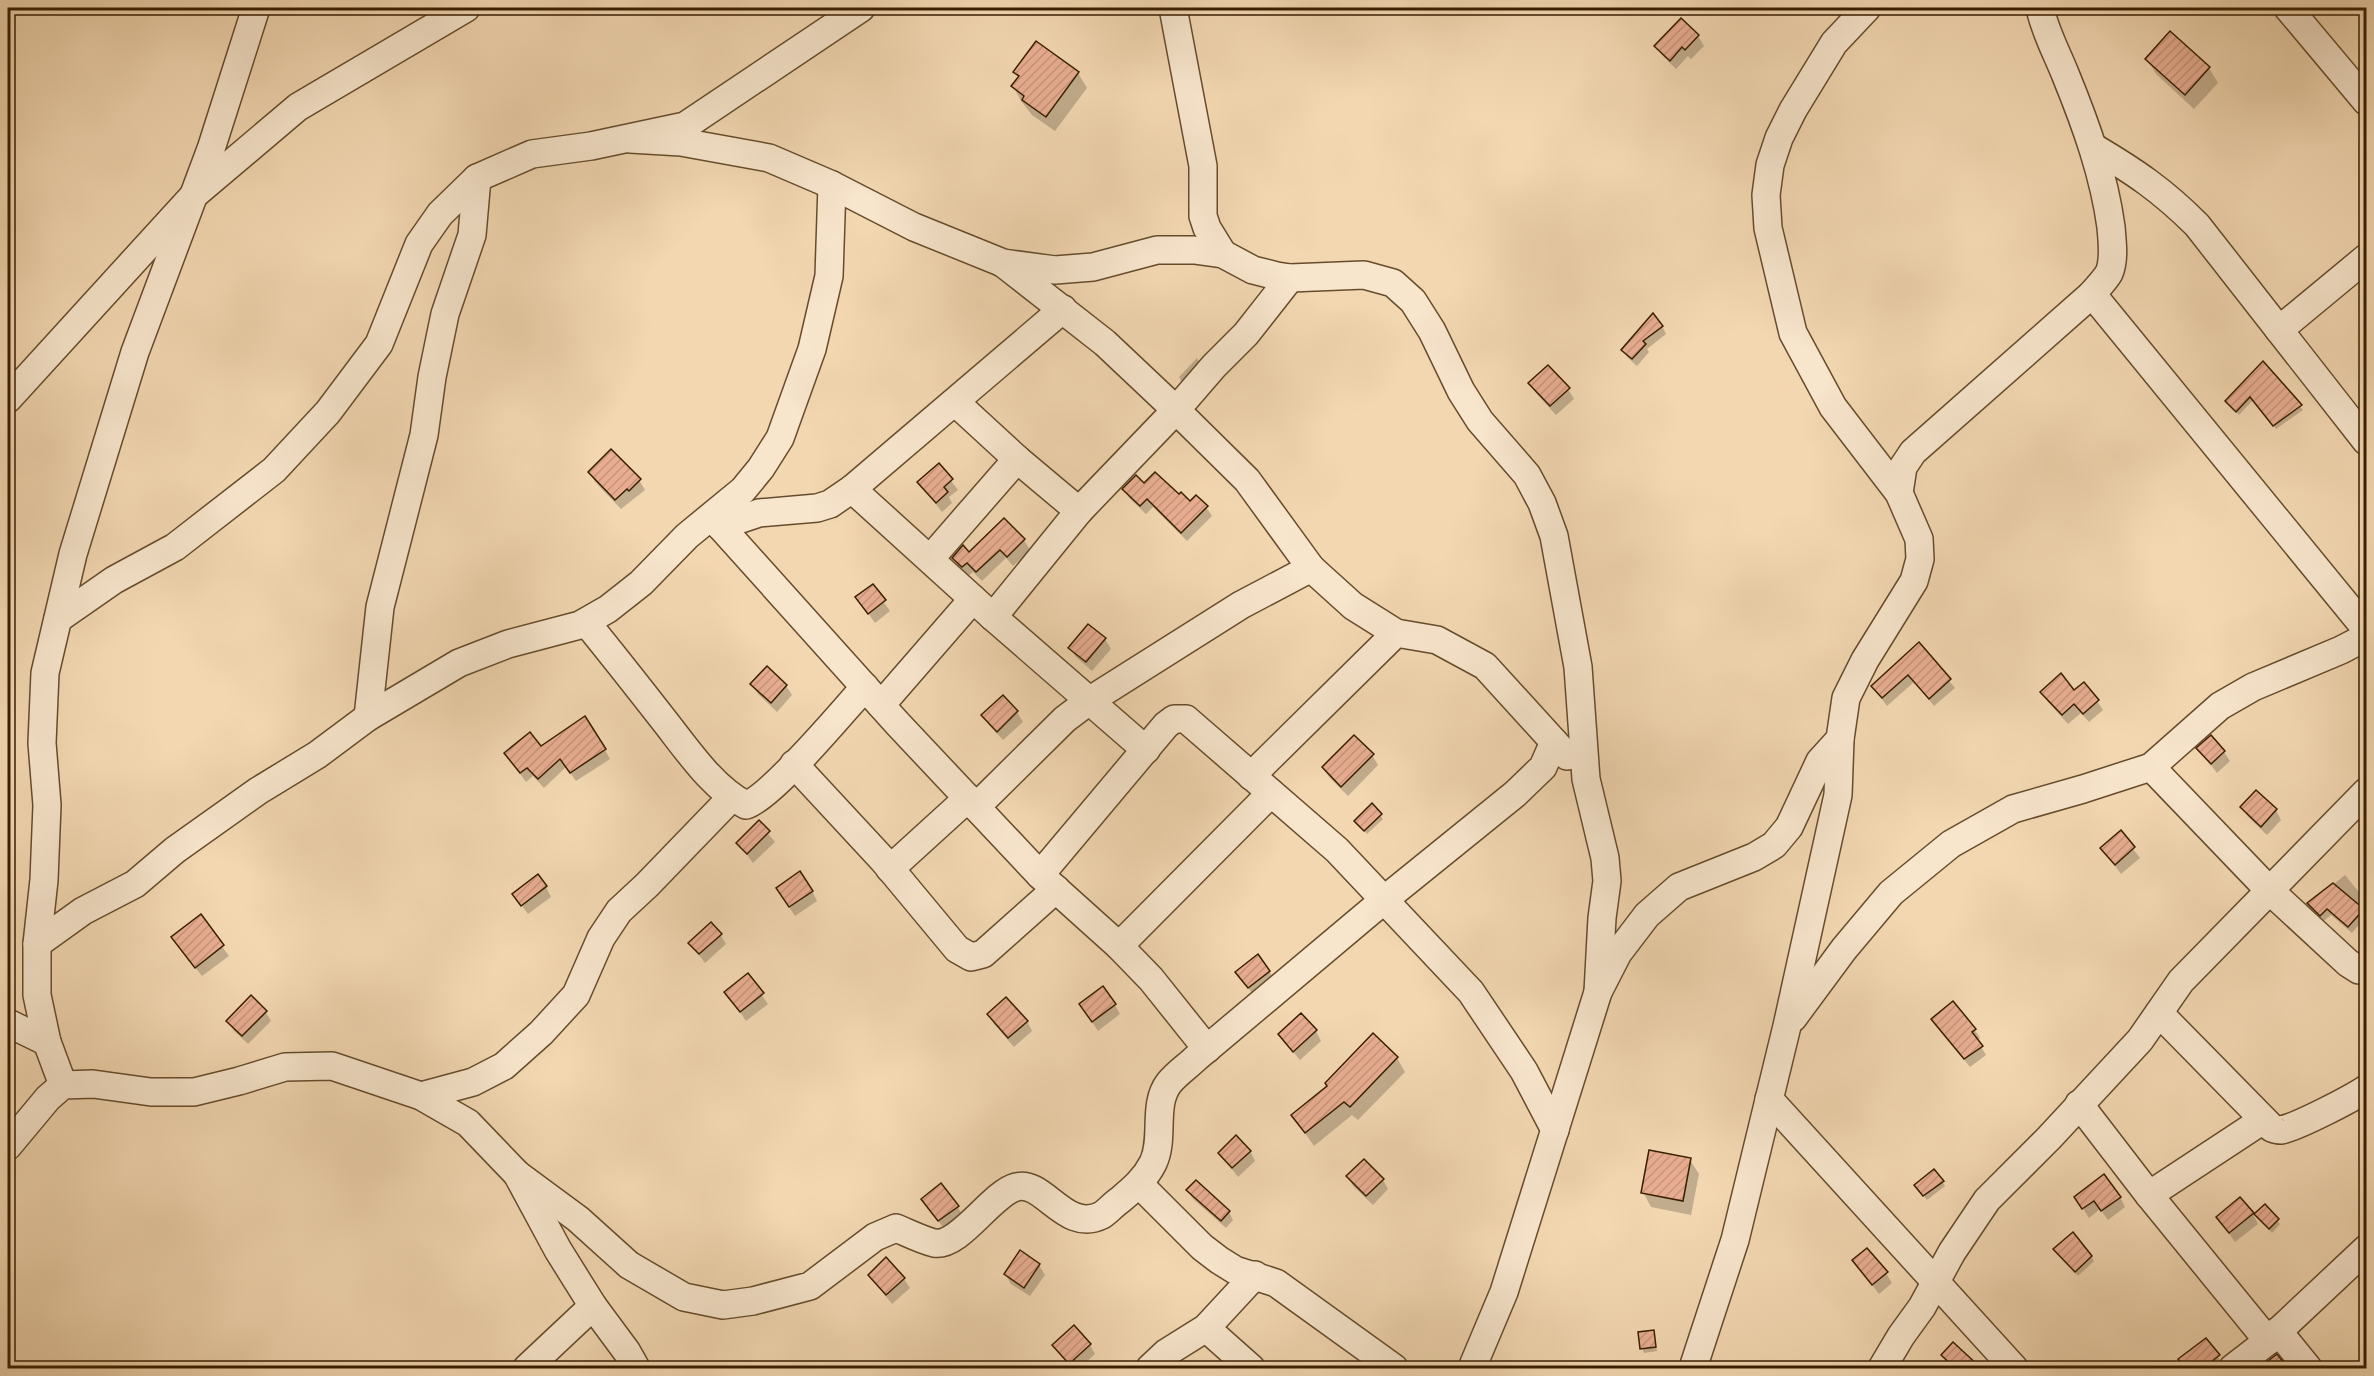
<svg xmlns="http://www.w3.org/2000/svg" width="2374" height="1376" font-family="'Gentium Book Plus',serif">
<defs>
<pattern id="building-hatch" width="6" height="6" patternUnits="userSpaceOnUse" patternTransform="scale(1.5)"><rect width="6" height="6" fill="#e8ad91"/><path d="M-1 1l2-2M0 6l6-6M5 7l2-2" fill="none" stroke="#c8947b"/></pattern>
</defs>
<rect width="100%" height="100%" fill="#f2d7b1"/>
<filter id="stains"><feTurbulence type="fractalNoise" baseFrequency=".00333" numOctaves="4"/><feColorMatrix values="0 0 0 0 .2 0 0 0 0 .09 0 0 0 0 .02 0 0 0 .5 -.17"/></filter>
<radialGradient id="worn" r=".72"><stop offset=".6" stop-color="#630" stop-opacity="0"/><stop offset="1" stop-color="#630" stop-opacity=".3"/></radialGradient>
<g fill="#0003">
<polygon points="1477,8 1489,8 1481,13"/>
<polygon points="1681,20 1698,36 1704,46 1691,59 1688,56 1676,69 1662,55 1656,46"/>
<polygon points="2147,59 2209,68 2218,83 2194,109 2156,74"/>
<polygon points="1015,72 1078,73 1087,88 1055,131 1032,115 1021,101 1013,86 1019,78"/>
<polygon points="1662,326 1666,334 1647,349 1649,352 1637,366 1627,357 1623,350"/>
<polygon points="1197,358 1204,369 1184,386 1179,377"/>
<polygon points="2263,363 2303,410 2276,429 2253,400 2239,415 2226,401"/>
<polygon points="1530,383 1568,389 1574,399 1556,415 1536,393"/>
<polygon points="939,465 958,490 949,497 952,503 942,512 919,482"/>
<polygon points="590,472 639,480 645,490 621,509 595,482"/>
<polygon points="1144,485 1190,504 1206,507 1212,516 1187,541 1153,507 1146,514 1129,498 1124,489"/>
<polygon points="1004,520 1024,540 1030,550 1013,566 1006,558 982,581 973,572 968,576 959,568 953,558 969,554"/>
<polygon points="872,586 890,611 875,623 857,597"/>
<polygon points="1088,626 1105,639 1111,649 1092,671 1076,657 1070,648"/>
<polygon points="1919,644 1955,688 1934,706 1914,682 1887,706 1873,687"/>
<polygon points="752,685 786,686 792,695 777,712 758,694"/>
<polygon points="2042,692 2074,693 2097,701 2103,710 2089,722 2081,713 2068,724 2048,702"/>
<polygon points="1003,697 1017,712 1023,722 1003,740 989,725 983,715"/>
<polygon points="541,748 605,750 610,759 576,781 566,767 544,788 533,776 526,782 506,754"/>
<polygon points="2198,748 2224,752 2230,761 2217,773"/>
<polygon points="1372,755 1378,765 1348,796 1329,777 1323,768"/>
<polygon points="2256,792 2276,810 2281,820 2267,835 2248,817 2242,808"/>
<polygon points="1372,805 1383,819 1367,834 1356,821"/>
<polygon points="759,823 775,842 753,863 738,843"/>
<polygon points="2121,833 2140,858 2121,874 2102,848"/>
<polygon points="2345,875 2358,891 2366,882 2366,910 2364,912 2366,916 2352,933 2331,915 2324,921 2309,904"/>
<polygon points="546,887 551,897 528,914 514,895"/>
<polygon points="812,891 817,901 795,916 783,898"/>
<polygon points="200,916 229,956 202,976 179,947"/>
<polygon points="720,934 726,944 705,963 690,943"/>
<polygon points="1269,971 1275,981 1254,996 1237,972"/>
<polygon points="747,975 768,1004 746,1021 726,992"/>
<polygon points="1081,1005 1115,1005 1120,1014 1098,1031"/>
<polygon points="265,1011 271,1021 248,1044 234,1031 228,1021"/>
<polygon points="989,1015 1027,1021 1032,1031 1014,1047 994,1024"/>
<polygon points="1933,1020 1975,1030 1980,1038 1977,1040 1986,1055 1970,1067"/>
<polygon points="1316,1031 1321,1041 1300,1060 1279,1035"/>
<polygon points="1397,1058 1405,1072 1358,1120 1352,1115 1314,1146 1293,1116"/>
<polygon points="1250,1151 1255,1161 1238,1177 1220,1153"/>
<polygon points="1690,1160 1699,1174 1691,1215 1651,1207 1643,1192"/>
<polygon points="1348,1176 1383,1180 1388,1189 1373,1205 1353,1186"/>
<polygon points="1942,1181 1945,1186 1927,1200 1919,1189"/>
<polygon points="1188,1191 1229,1212 1233,1220 1226,1228 1193,1199"/>
<polygon points="2076,1197 2120,1197 2125,1207 2108,1220 2100,1209 2089,1218"/>
<polygon points="923,1200 957,1206 963,1216 945,1230"/>
<polygon points="2265,1206 2280,1224 2272,1233 2255,1215"/>
<polygon points="2253,1214 2258,1224 2235,1242 2217,1217"/>
<polygon points="2055,1250 2091,1256 2094,1261 2078,1276"/>
<polygon points="886,1259 904,1279 910,1288 892,1304 869,1275"/>
<polygon points="1854,1261 1886,1273 1892,1283 1879,1294"/>
<polygon points="1039,1265 1045,1275 1030,1296 1011,1284 1005,1274"/>
<polygon points="1653,1331 1657,1351 1644,1353 1642,1348"/>
<polygon points="2206,1340 2224,1366 2220,1368 2186,1368 2180,1359"/>
<polygon points="1953,1344 1978,1368 1952,1368 1942,1355"/>
<polygon points="1090,1345 1095,1354 1080,1368 1072,1368 1054,1346"/>
</g>
<g fill="url(#building-hatch)" stroke="#381e00" stroke-width="1.5">
<polygon points="1681,18 1699,35 1685,50 1682,47 1670,61 1654,46"/>
<polygon points="2170,31 2210,67 2185,95 2145,59"/>
<polygon points="1036,41 1079,72 1046,117 1022,100 1024,96 1011,86 1019,76 1013,72"/>
<polygon points="1653,313 1663,326 1643,341 1646,344 1632,359 1621,350"/>
<polygon points="2263,361 2302,405 2273,426 2250,397 2236,412 2225,401"/>
<polygon points="1548,365 1570,388 1550,406 1528,383"/>
<polygon points="611,449 641,479 629,491 627,489 615,500 588,472"/>
<polygon points="939,463 953,479 944,487 948,492 936,503 917,482"/>
<polygon points="1155,472 1179,494 1181,492 1190,501 1196,495 1208,506 1181,533 1147,499 1140,506 1122,489 1136,475 1144,483"/>
<polygon points="1004,518 1025,539 1007,557 1000,550 976,572 967,563 962,567 952,558 963,545 969,552"/>
<polygon points="873,584 886,600 868,614 855,597"/>
<polygon points="1088,624 1106,638 1086,662 1068,648"/>
<polygon points="1919,642 1951,679 1929,699 1908,675 1882,698 1871,686"/>
<polygon points="767,666 787,685 771,703 750,684"/>
<polygon points="2061,673 2074,690 2084,682 2099,700 2083,714 2074,704 2062,715 2040,692"/>
<polygon points="1003,695 1018,711 997,732 981,715"/>
<polygon points="585,716 606,749 570,773 560,759 538,779 527,768 520,773 504,753 530,732 541,746"/>
<polygon points="1354,735 1374,754 1341,787 1322,767"/>
<polygon points="2211,735 2225,751 2211,764 2196,748"/>
<polygon points="2256,790 2277,809 2261,827 2240,807"/>
<polygon points="1372,803 1382,814 1364,831 1354,821"/>
<polygon points="759,820 770,831 747,854 736,843"/>
<polygon points="2121,830 2135,847 2115,865 2100,848"/>
<polygon points="800,871 813,891 789,907 776,888"/>
<polygon points="538,874 547,886 521,906 512,894"/>
<polygon points="2333,883 2364,909 2348,927 2327,909 2320,916 2307,903"/>
<polygon points="201,914 224,945 195,968 171,937"/>
<polygon points="711,922 722,934 699,954 688,943"/>
<polygon points="1258,954 1270,971 1248,988 1235,972"/>
<polygon points="748,973 764,993 740,1012 724,992"/>
<polygon points="1103,986 1116,1004 1092,1022 1079,1004"/>
<polygon points="251,995 267,1011 242,1036 226,1021"/>
<polygon points="1006,997 1028,1021 1008,1038 987,1014"/>
<polygon points="1953,1001 1976,1029 1972,1032 1983,1046 1964,1059 1931,1019"/>
<polygon points="1301,1013 1317,1030 1293,1052 1278,1034"/>
<polygon points="1373,1033 1398,1057 1350,1107 1344,1102 1305,1133 1291,1115 1327,1086 1325,1083"/>
<polygon points="1236,1135 1251,1151 1232,1168 1218,1153"/>
<polygon points="1649,1150 1691,1158 1683,1201 1641,1193"/>
<polygon points="1364,1159 1384,1179 1366,1196 1346,1176"/>
<polygon points="1934,1169 1944,1181 1923,1196 1914,1185"/>
<polygon points="2104,1174 2121,1197 2101,1211 2094,1201 2082,1209 2074,1197"/>
<polygon points="1196,1180 1230,1211 1221,1221 1186,1190"/>
<polygon points="941,1183 959,1206 938,1221 921,1199"/>
<polygon points="2240,1197 2254,1213 2229,1233 2216,1217"/>
<polygon points="2265,1204 2279,1219 2269,1229 2254,1214"/>
<polygon points="2073,1232 2092,1256 2075,1272 2053,1249"/>
<polygon points="1867,1248 1888,1272 1872,1285 1852,1260"/>
<polygon points="1020,1250 1040,1264 1024,1288 1004,1274"/>
<polygon points="886,1257 905,1278 886,1295 868,1275"/>
<polygon points="1074,1325 1091,1344 1069,1364 1052,1345"/>
<polygon points="1654,1330 1656,1347 1640,1349 1638,1332"/>
<polygon points="2206,1338 2220,1355 2203,1368 2186,1368 2178,1359"/>
<polygon points="1953,1342 1981,1368 1955,1368 1941,1355"/>
<polygon points="2277,1354 2287,1367 2284,1368 2259,1368"/>
</g>
<g fill="none" stroke-linecap="round" stroke-linejoin="round">
<g stroke="#664c2c" stroke-width="30">
<g id="minor">
<polyline points="1173,8 1203,166 1203,216 1207,228 1223,254"/>
<polyline points="2288,8 2366,101"/>
<polyline points="630,139 681,142 769,158 832,185 914,227 1003,263 1055,270 1093,267 1157,250 1194,250 1223,254 1253,270 1277,276 1290,278 1364,275 1393,283 1413,301 1432,331 1461,391 1480,421 1527,475 1542,503 1554,536 1578,667 1586,779 1605,858 1607,881 1602,918 1598,992"/>
<path d="M2093,147C2135,172 2162,190 2197,225L2366,441"/>
<polyline points="1004,264 1105,343 1176,410 1247,480 1311,568 1353,606 1396,633 1437,640 1485,666 1567,756"/>
<polyline points="2092,294 2366,629"/>
<polyline points="2279,330 2366,258"/>
<polyline points="8,399 194,195 298,107 466,8"/>
<polyline points="955,402 1017,459 1079,511"/>
<polyline points="852,489 993,617 1146,750"/>
<path d="M1899,493L1903,467L1913,452L2092,294C2097,288 2105,280 2109,273C2115,259 2112,241 2111,227C2104,175 2086,125 2066,76C2057,53 2045,32 2040,8"/>
<polyline points="712,517 897,723 1040,875 1119,946 1151,979 1207,1049"/>
<polyline points="720,526 759,513 817,508 830,504 852,489 1063,309"/>
<polyline points="930,559 1017,459"/>
<polyline points="993,617 1079,511 1176,410 1214,366 1246,334 1290,278"/>
<polyline points="58,619 114,580 175,547 274,470 328,412 379,344 419,244 440,214 477,178 532,154 591,146 685,126 861,8"/>
<path d="M586,622C612,654 638,687 663,719C686,748 713,789 746,805C772,797 842,712 865,687"/>
<polyline points="881,705 973,599"/>
<polyline points="368,717 380,607 424,435 432,377 445,314 472,235 477,178"/>
<polyline points="794,764 883,860 957,949 971,957 983,954 1056,889"/>
<polyline points="2151,767 2269,890 2348,963 2359,970 2366,971"/>
<polyline points="1251,776 1396,633"/>
<polyline points="976,807 1065,719 1089,701 1241,605 1311,568"/>
<polyline points="890,869 968,798"/>
<polyline points="1040,875 1166,725 1174,719 1186,719 1337,850 1471,992 1524,1071 1555,1130"/>
<polyline points="37,944 83,911 135,884 175,850 258,791 317,755 368,717 459,663 508,644 580,625 608,609 641,583 687,536 743,490 761,468 780,438 812,349 829,276 832,185"/>
<polyline points="1119,946 1271,793"/>
<path d="M2159,1013L2272,1128C2272,1129 2280,1130 2281,1130C2297,1127 2351,1099 2366,1089"/>
<polyline points="1793,1018 1844,949 1891,893 1951,844 2013,809 2083,789 2151,767 2220,706 2253,687 2341,650 2366,637"/>
<polyline points="8,1023 47,1042"/>
<polyline points="63,1085 47,1042 37,995 37,944 44,880 47,805 42,743 45,673 73,554 135,352 211,149 256,8"/>
<polyline points="421,1096 473,1082 504,1066 541,1033 576,995 601,938 619,911 647,885 731,798"/>
<polyline points="1769,1099 2014,1368"/>
<polyline points="2079,1104 2149,1195 2268,1341"/>
<polyline points="8,1146 48,1098 63,1085 93,1084 151,1092 194,1092 239,1081 285,1067 332,1066 421,1096 468,1123 517,1174 558,1250 593,1306 627,1352 636,1368"/>
<path d="M517,1174L578,1219L629,1265L684,1297L723,1305L753,1301L810,1286L875,1237L896,1228C908,1233 922,1240 934,1243C959,1248 991,1194 1016,1187C1044,1179 1065,1234 1102,1215C1108,1211 1114,1204 1120,1200C1133,1189 1145,1179 1153,1163C1165,1138 1152,1105 1169,1083C1177,1073 1188,1066 1196,1058L1384,900L1515,794L1543,767L1554,742"/>
<polyline points="1139,1184 1202,1247 1219,1260 1235,1270 1276,1283 1394,1368"/>
<polyline points="2149,1195 2263,1120"/>
<polyline points="1206,1328 1251,1368"/>
<polyline points="2278,1331 2308,1368"/>
<polyline points="527,1368 593,1306"/>
<polyline points="1150,1368 1166,1353 1206,1328 1255,1275"/>
<polyline points="1472,1368 1504,1292 1598,992 1618,953 1647,915 1679,887 1754,857 1774,845 1789,827 1820,761 1840,739"/>
<polyline points="1693,1368 1735,1240 1787,1026 1838,795 1840,739 1846,698 1865,660 1914,581 1920,559 1919,539 1899,493 1833,407 1793,333 1768,228 1766,195 1770,165 1779,138 1793,110 1834,43 1867,8"/>
<polyline points="1882,1368 1901,1336 1922,1307 1952,1252 1987,1200 2049,1138 2140,1040 2181,981 2366,792"/>
<polyline points="2233,1368 2268,1341 2366,1249"/>
</g>
</g>
<use href="#minor" stroke="#f7e5cc" stroke-width="27"/>
</g>
<rect width="2374" height="1376" fill="none" stroke="#f2d7b1" stroke-width="30"/>
<rect x="9" y="9" width="2356" height="1358" fill="none" stroke="#381e00" stroke-width="3"/>
<rect x="15" y="15" width="2344" height="1346" fill="none" stroke="#381e00" stroke-width="1.5"/>
<rect width="100%" height="100%" filter="url(#stains)"/>
<rect width="100%" height="100%" fill="url(#worn)"/>
</svg>
